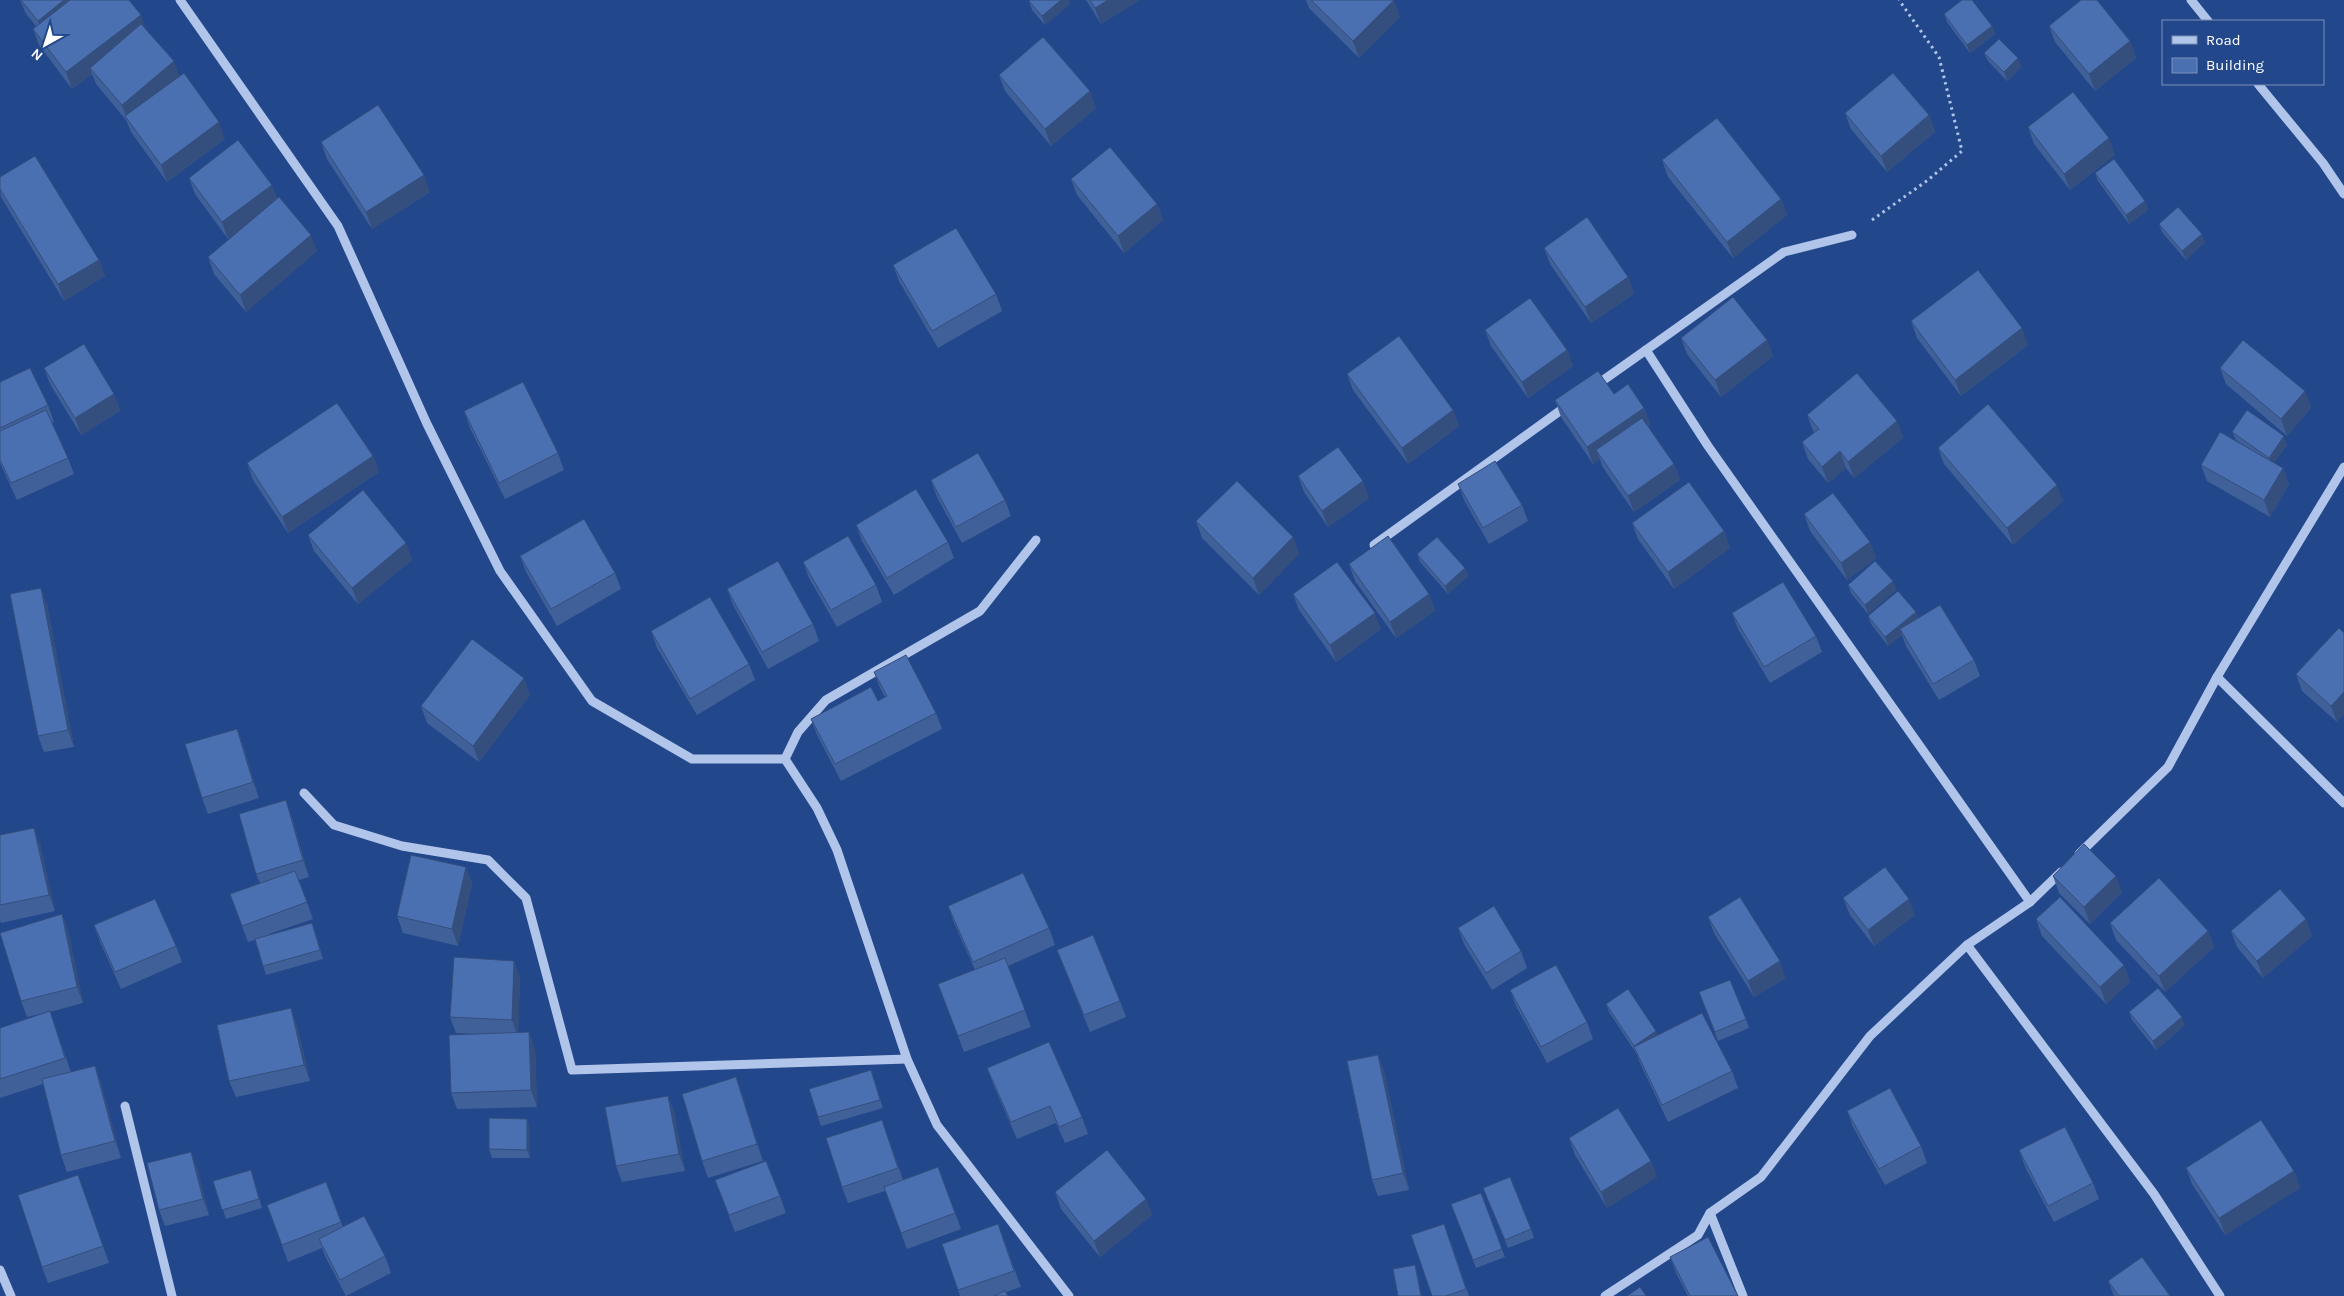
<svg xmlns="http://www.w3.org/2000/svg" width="2344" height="1296" font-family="Karla,sans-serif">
<rect width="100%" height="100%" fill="#23478b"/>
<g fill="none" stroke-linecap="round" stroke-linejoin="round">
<polyline stroke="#b1c5eb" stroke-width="3" stroke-dasharray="2.5 4" stroke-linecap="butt" points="1872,220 1928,180 1962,151 1939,57 1899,0"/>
<g stroke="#b1c5eb" stroke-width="9">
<polyline points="180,0 338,226 427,424 500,571 592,701 692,759 785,759 817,808 837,850 907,1059 937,1125 1069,1296"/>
<polyline points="2191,0 2208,21"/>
<polyline points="2258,84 2323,163 2344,194"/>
<polyline points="1852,235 1784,252 1646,350 1708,446 2030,902"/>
<polyline points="1595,386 1646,350"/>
<polyline points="1374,545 1568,405"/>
<polyline points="2217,677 2344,803"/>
<polyline points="785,759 798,732 826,700 980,611 1036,540"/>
<polyline points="304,793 334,825 402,846 488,860 526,898 572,1070 907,1059"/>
<polyline points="2079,854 2168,767 2217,677 2344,467"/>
<polyline points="1967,945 2154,1194 2220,1296"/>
<polyline points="125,1106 172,1296"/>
<polyline points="1710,1213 1743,1296"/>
<polyline points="0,1270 11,1296"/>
<polyline points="1605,1296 1698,1235 1710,1213 1761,1177 1870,1036 1967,945 2030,902 2061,872"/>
</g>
</g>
<g fill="#406099">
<polygon points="20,0 129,0 146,29 179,76 225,139 167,182 131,132 126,120 96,84 92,74 72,89 39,45 33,29 36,26 26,14"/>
<polygon points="1086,0 1140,0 1101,24"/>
<polygon points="1306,0 1393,0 1400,17 1359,58 1309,8"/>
<polygon points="1029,1 1070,4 1045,25 1032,10"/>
<polygon points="1944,14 1992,26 1995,34 1970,53 1947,22"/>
<polygon points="2049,26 2130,41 2136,58 2095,91 2055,42"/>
<polygon points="1984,53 2018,58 2021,67 2007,81 1988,61"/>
<polygon points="999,75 1096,108 1051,146 1005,91"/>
<polygon points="1845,113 1929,115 1935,132 1887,172 1851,129"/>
<polygon points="2028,127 2115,155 2070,190 2034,144"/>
<polygon points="321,142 430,192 372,229 327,159"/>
<polygon points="1662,160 1781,199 1787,215 1733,258 1668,177"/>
<polygon points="2095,173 2145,201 2148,210 2129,224 2098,181"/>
<polygon points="189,178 272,185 277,199 317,251 246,312 214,274 208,257 244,227 228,239 195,194"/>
<polygon points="1071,179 1157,204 1163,220 1124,253 1077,195"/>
<polygon points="0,189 99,260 105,276 64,301 1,197"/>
<polygon points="2159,224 2205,242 2186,260 2162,232"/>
<polygon points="1544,248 1628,277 1634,294 1591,323 1550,264"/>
<polygon points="893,265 996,294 1002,311 938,348 899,281"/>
<polygon points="1911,321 2028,345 1961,396 1917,338"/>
<polygon points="1485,330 1567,350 1573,366 1528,398 1491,346"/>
<polygon points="1681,338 1767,340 1773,356 1721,397 1687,354"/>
<polygon points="44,368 114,394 120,411 81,435 50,384"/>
<polygon points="2220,368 2305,391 2311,408 2287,436 2226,384"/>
<polygon points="1347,374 1453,410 1459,426 1408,464 1353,390"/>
<polygon points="0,382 48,405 54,422 52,423 68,458 74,474 17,500 0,463"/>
<polygon points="1614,394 1644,408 1650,424 1648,426 1674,464 1680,480 1634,512 1602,466 1600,459 1593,464 1561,417 1555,400"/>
<polygon points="464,411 558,453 564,470 505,499 470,428"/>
<polygon points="1807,415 1897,421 1903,438 1854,478 1846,468 1828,483 1808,459 1802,442 1814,433"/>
<polygon points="2232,432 2287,445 2274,463 2283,468 2289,484 2270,517 2207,481 2201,465 2240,443 2236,440"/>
<polygon points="1938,448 2063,501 2013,545 1944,464"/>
<polygon points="373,456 379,472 288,533 253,480 247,463"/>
<polygon points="1298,476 1369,498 1328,527 1304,492"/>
<polygon points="931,480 1005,500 1011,516 962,543 937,497"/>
<polygon points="1458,484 1522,505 1528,521 1489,544 1464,500"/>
<polygon points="1804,514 1870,542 1876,558 1847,580 1810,531"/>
<polygon points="1196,521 1293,537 1299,554 1259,595 1202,538"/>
<polygon points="1632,523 1724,531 1730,548 1674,589 1638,539"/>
<polygon points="856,525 948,542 954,558 894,595 862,541"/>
<polygon points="308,535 406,543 412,560 358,604 314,551"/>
<polygon points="1417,554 1465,568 1468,576 1448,594 1420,562"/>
<polygon points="520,556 615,573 621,589 557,626 526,572"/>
<polygon points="803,562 876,585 882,602 837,627 809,578"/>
<polygon points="1349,564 1429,594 1435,611 1396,638 1355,581"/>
<polygon points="1893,581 1896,590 1868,614 1851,593 1848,585"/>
<polygon points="727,589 813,624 819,641 768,669 733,605"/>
<polygon points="1293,594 1381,629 1336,662 1299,610"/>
<polygon points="47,604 74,747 44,752 38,736"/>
<polygon points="1916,612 1918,618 1974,660 1980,676 1939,700 1906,646 1902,635 1888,646 1871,624 1868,616"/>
<polygon points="1732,613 1816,636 1822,652 1770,683 1738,629"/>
<polygon points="2339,628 2337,722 2302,691 2296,674"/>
<polygon points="651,631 749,664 755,680 697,715 657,648"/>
<polygon points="874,672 936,713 942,729 841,781 817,735 811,719 878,701 885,697 880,688"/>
<polygon points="530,695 479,762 427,723 421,706"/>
<polygon points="237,729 243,745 259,798 208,814 202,798"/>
<polygon points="292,817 309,877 299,880 313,919 269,934 315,931 323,959 266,975 255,940 248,942 230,894 260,883 256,874"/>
<polygon points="0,835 40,844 55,911 1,923 0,920"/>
<polygon points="466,867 472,884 458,946 403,933 397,916"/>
<polygon points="2053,876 2122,892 2090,924 2059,893"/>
<polygon points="1843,898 1915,915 1874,946 1850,915"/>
<polygon points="948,906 1049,928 1055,945 1008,966 1031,1027 964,1052 938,984 975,970 954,923"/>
<polygon points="62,914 68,930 83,1003 50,1012 71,1072 95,1066 101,1083 121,1158 67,1172 61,1155 43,1084 0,1098 0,1028 48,1012 27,1017 21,1001"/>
<polygon points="1708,917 1786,978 1754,997 1714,933"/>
<polygon points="2036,919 2124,965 2130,982 2106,1004 2042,936"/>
<polygon points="2306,919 2312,936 2263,978 2237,947 2231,931"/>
<polygon points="2110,923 2208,931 2214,947 2165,992 2116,940"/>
<polygon points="94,925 176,946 182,962 121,989 100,942"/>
<polygon points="1458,928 1521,951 1527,968 1492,990 1464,944"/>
<polygon points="1057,950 1120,1001 1126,1017 1090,1032"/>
<polygon points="514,961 520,978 518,1033 529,1032 535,1049 537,1107 457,1109 451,1093 474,1034 456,1033 450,1017"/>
<polygon points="1510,990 1587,1022 1593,1039 1547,1063 1516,1006"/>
<polygon points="1699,992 1746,1019 1749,1028 1718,1041"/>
<polygon points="1606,1004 1657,1035 1732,1071 1738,1088 1668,1122 1640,1063 1636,1053 1609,1012"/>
<polygon points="2129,1012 2185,1025 2156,1050 2132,1020"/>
<polygon points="297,1025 310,1081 236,1097 229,1081"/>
<polygon points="1378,1055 1384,1071 1409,1190 1378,1196 1372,1180"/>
<polygon points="987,1068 1082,1117 1088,1134 1065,1143 1056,1123 1017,1139 993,1084"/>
<polygon points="736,1077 742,1094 763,1161 708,1178 702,1161"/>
<polygon points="874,1079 883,1108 821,1126 818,1117"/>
<polygon points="668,1096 674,1112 685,1171 622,1182 616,1166"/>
<polygon points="1847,1111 1921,1146 1927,1163 1885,1185 1853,1127"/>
<polygon points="530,1128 530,1158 492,1158 489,1149"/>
<polygon points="888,1137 903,1180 938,1167 961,1229 907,1249 885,1191 848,1203 842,1187"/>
<polygon points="1569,1138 1651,1161 1657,1177 1607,1208 1575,1155"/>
<polygon points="2019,1150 2093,1183 2099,1199 2054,1222 2025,1167"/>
<polygon points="191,1152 197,1168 209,1215 165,1226 159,1210"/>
<polygon points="2186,1168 2294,1171 2300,1188 2225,1235 2192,1184"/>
<polygon points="251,1170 262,1208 226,1219 213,1181"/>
<polygon points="78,1175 109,1263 48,1283 42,1267"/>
<polygon points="715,1180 780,1196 786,1213 735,1232"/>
<polygon points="326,1182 343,1227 385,1256 391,1273 346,1296 325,1256 322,1248 288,1262 267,1205"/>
<polygon points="1055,1192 1146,1199 1152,1215 1100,1257 1061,1209"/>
<polygon points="1481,1193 1505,1257 1476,1268 1451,1204"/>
<polygon points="1486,1196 1531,1229 1534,1238 1508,1248"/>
<polygon points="998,1224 1021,1287 1006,1292 1008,1296 960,1296 942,1244"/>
<polygon points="1450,1240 1469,1296 1432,1296"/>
<polygon points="1670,1257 1738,1296 1688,1296 1676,1273"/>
<polygon points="2108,1281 2170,1296 2114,1296"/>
</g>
<g fill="#344e7d">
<polygon points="64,0 91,0 44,37 38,21"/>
<polygon points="1061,0 1069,0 1070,4 1045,25 1042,16"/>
<polygon points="1108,0 1140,0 1101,24 1095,8"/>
<polygon points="1394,0 1400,17 1359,58 1353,41"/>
<polygon points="141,15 147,32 90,68 92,74 72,89 66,72"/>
<polygon points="1992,26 1995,34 1970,53 1967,45"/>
<polygon points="2130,41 2136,58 2095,91 2089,74"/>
<polygon points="2018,58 2021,67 2007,81 2004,72"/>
<polygon points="174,61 180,78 126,117 122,105"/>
<polygon points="1090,91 1096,108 1051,146 1045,129"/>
<polygon points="1929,115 1935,132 1887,172 1881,156"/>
<polygon points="219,122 225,139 167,182 161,165"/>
<polygon points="2109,138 2115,155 2070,190 2064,174"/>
<polygon points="424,175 430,192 372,229 366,212"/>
<polygon points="272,185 278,202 228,239 222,222"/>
<polygon points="1781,199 1787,215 1733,258 1727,242"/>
<polygon points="2145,201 2148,210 2129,224 2126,215"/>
<polygon points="1157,204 1163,220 1124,253 1118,236"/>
<polygon points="2202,234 2205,242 2186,260 2182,251"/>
<polygon points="311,235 317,251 246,312 240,295"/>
<polygon points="99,260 105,276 64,301 58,284"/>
<polygon points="1628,277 1634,294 1591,323 1585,307"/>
<polygon points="2022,328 2028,345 1961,396 1955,380"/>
<polygon points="1767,340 1773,356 1721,397 1715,380"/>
<polygon points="1567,350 1573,366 1528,398 1522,382"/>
<polygon points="2305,391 2311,408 2287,436 2281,419"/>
<polygon points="114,394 120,411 81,435 75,418"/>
<polygon points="1644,408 1650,424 1602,458 1596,450 1600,459 1593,464 1587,447"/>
<polygon points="1453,410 1459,426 1408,464 1402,448"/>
<polygon points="1897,421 1903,438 1854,478 1848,462"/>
<polygon points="2284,436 2287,445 2272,466 2269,458"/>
<polygon points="1840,451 1846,468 1828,483 1822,467"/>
<polygon points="373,456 379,472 288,533 282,517"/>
<polygon points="1674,464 1680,480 1634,512 1628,496"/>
<polygon points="2283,468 2289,484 2270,517 2264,500"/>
<polygon points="1363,481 1369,498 1328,527 1322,511"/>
<polygon points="2057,485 2063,501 2013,545 2007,528"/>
<polygon points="1724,531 1730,548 1674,589 1668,572"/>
<polygon points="1293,537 1299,554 1259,595 1253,578"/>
<polygon points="1870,542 1876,558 1847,580 1841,563"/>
<polygon points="406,543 412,560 358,604 352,588"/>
<polygon points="1465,568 1468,576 1448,594 1445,586"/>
<polygon points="1893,581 1896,590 1868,614 1865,605"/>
<polygon points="41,588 47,604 74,747 68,730"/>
<polygon points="1429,594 1435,611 1396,638 1390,622"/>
<polygon points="1916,612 1919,621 1900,629 1902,635 1888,646 1885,637"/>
<polygon points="1375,613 1381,629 1336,662 1330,645"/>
<polygon points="524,678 530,695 479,762 473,746"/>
<polygon points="2344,692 2344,715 2337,722 2331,706"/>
<polygon points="237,729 243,745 259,798 253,782"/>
<polygon points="286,800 292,817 309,877 303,860"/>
<polygon points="34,828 40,844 55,911 49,895"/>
<polygon points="466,867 472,884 458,946 452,929"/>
<polygon points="2116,876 2122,892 2090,924 2084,907"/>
<polygon points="1909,899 1915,915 1874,946 1868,930"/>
<polygon points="62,914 68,930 83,1003 77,987"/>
<polygon points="2306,919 2312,936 2263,978 2257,961"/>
<polygon points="312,923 315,931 323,959 320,950"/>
<polygon points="2208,931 2214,947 2165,992 2159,976"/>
<polygon points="514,961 520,978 518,1037 512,1020"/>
<polygon points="1780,961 1786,978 1754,997 1748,981"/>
<polygon points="2124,965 2130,982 2106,1004 2100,987"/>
<polygon points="291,1008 297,1025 310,1081 304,1065"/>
<polygon points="2182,1017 2185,1025 2156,1050 2153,1041"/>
<polygon points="1656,1031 1659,1040 1634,1046"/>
<polygon points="529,1032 535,1049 537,1107 531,1090"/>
<polygon points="1378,1055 1384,1071 1409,1190 1403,1173"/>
<polygon points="95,1066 101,1083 121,1158 115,1141"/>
<polygon points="736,1077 742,1094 763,1161 757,1144"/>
<polygon points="668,1096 674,1112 685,1171 679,1154"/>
<polygon points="527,1119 530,1128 530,1158 527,1150"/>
<polygon points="191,1152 197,1168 209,1215 203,1199"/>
<polygon points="1651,1161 1657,1177 1607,1208 1601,1192"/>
<polygon points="2294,1171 2300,1188 2225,1235 2219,1218"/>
<polygon points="1146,1199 1152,1215 1100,1257 1094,1241"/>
<polygon points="1415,1265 1418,1274 1422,1296 1421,1296"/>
</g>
<g fill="#4b70b2" stroke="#344e7d">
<polygon points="21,0 64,0 38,21"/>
<polygon points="70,0 129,0 141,15 66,72 33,29"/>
<polygon points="1030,0 1061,0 1042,16 1029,1"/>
<polygon points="1090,0 1108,0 1095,8"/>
<polygon points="1311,0 1394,0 1353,41"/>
<polygon points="1962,0 1972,0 1992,26 1967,45 1944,14"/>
<polygon points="2081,0 2097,0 2130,41 2089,74 2049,26"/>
<polygon points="141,24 174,61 122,105 90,68"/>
<polygon points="1043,37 1090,91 1045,129 999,75"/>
<polygon points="1999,39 2018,58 2004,72 1984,53"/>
<polygon points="184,73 219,122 161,165 125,116"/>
<polygon points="1893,73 1929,115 1881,156 1845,113"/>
<polygon points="2073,92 2109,138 2064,174 2028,127"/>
<polygon points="378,105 424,175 366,212 321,142"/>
<polygon points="1717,118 1781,199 1727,242 1662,160"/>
<polygon points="238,140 272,185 222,222 189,178"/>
<polygon points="1110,147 1157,204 1118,236 1071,179"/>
<polygon points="35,156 99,260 58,284 0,189 0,177"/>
<polygon points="2114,159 2145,201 2126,215 2095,173"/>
<polygon points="279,197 311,235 240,295 208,257"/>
<polygon points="2178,207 2202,234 2182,251 2159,224"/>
<polygon points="1587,217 1628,277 1585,307 1544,248"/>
<polygon points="956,228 996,294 932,331 893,265"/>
<polygon points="1978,270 2022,328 1955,380 1911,321"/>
<polygon points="1733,297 1767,340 1715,380 1681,338"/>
<polygon points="1530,298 1567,350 1522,382 1485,330"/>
<polygon points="1399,336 1453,410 1402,448 1347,374"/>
<polygon points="2243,340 2305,391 2281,419 2220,368"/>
<polygon points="84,344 114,394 75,418 44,368"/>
<polygon points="30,368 48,405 0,428 0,382"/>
<polygon points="1598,371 1614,394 1628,384 1644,408 1587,447 1555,400"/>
<polygon points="1857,373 1897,421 1848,462 1840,451 1822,467 1802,442 1819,429 1807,415"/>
<polygon points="523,382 558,453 499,483 464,411"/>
<polygon points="337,403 373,456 282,517 247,463"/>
<polygon points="1988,404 2057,485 2007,528 1938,448"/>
<polygon points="46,410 68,458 11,483 0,460 0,431"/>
<polygon points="2247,410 2284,436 2269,458 2232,432"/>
<polygon points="1642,418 1674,464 1628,496 1596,450"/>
<polygon points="2220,432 2283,468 2264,500 2201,465"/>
<polygon points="1338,447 1363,481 1322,511 1298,476"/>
<polygon points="978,453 1005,500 956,527 931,480"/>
<polygon points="1495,461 1522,505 1483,528 1458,484"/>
<polygon points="1237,481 1293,537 1253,578 1196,521"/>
<polygon points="1689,482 1724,531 1668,572 1632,523"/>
<polygon points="916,489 948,542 887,578 856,525"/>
<polygon points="363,490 406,543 352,588 308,535"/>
<polygon points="1833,493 1870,542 1841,563 1804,514"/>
<polygon points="584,519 615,573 551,609 520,556"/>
<polygon points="848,536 876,585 831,610 803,562"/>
<polygon points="1388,536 1429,594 1390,622 1349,564"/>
<polygon points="1437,537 1465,568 1445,586 1417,554"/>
<polygon points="778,561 813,624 762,652 727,589"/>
<polygon points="1875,561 1893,581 1865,605 1848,585"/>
<polygon points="1337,562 1375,613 1330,645 1293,594"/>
<polygon points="1783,582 1816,636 1764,667 1732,613"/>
<polygon points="41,588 68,730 38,736 10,594"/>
<polygon points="1898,591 1916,612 1885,637 1868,616"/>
<polygon points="710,597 749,664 690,699 651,631"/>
<polygon points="1940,605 1974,660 1933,684 1900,629"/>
<polygon points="2339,628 2344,633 2344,692 2331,706 2296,674"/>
<polygon points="472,639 524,678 473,746 421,706"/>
<polygon points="906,655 936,713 835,764 811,719 871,687 878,701 887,696 874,672"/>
<polygon points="237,729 253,782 202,798 185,744"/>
<polygon points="286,800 303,860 256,874 239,814"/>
<polygon points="34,828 49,895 0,905 0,835"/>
<polygon points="2084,844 2116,876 2084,907 2053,876"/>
<polygon points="411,855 466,867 452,929 397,916"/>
<polygon points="1885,867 1909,899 1868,930 1843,898"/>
<polygon points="295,871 307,902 242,926 230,894"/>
<polygon points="1023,873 1049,928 973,962 948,906"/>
<polygon points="2159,878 2208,931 2159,976 2110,923"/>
<polygon points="2280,889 2306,919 2257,961 2231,931"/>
<polygon points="1740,897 1780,961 1748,981 1708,917"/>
<polygon points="2060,897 2124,965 2100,987 2036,919"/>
<polygon points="155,899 176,946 115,972 94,925"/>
<polygon points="1494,906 1521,951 1486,973 1458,928"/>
<polygon points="62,914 77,987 21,1001 0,933"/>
<polygon points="312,923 320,950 263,966 255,939"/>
<polygon points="1093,935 1120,1001 1084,1015 1057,950"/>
<polygon points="454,957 514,961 512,1020 450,1017"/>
<polygon points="1005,958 1025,1010 958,1036 938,984"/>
<polygon points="1556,965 1587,1022 1541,1047 1510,990"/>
<polygon points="1730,980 1746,1019 1715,1032 1699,992"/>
<polygon points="2158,988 2182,1017 2153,1041 2129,1012"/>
<polygon points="1628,989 1656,1031 1634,1046 1606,1004"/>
<polygon points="291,1008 304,1065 229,1081 217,1025"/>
<polygon points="50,1011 65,1058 0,1079 0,1028"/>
<polygon points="1702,1013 1732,1071 1662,1105 1634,1047"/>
<polygon points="529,1032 531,1090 451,1093 449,1035"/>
<polygon points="1049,1042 1082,1117 1059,1127 1050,1106 1011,1122 987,1068"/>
<polygon points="1378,1055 1403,1173 1372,1180 1347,1061"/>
<polygon points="95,1066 115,1141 61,1155 42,1079"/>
<polygon points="871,1070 880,1100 818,1117 809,1089"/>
<polygon points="736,1077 757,1144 702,1161 682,1094"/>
<polygon points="1890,1088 1921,1146 1879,1169 1847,1111"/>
<polygon points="668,1096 679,1154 616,1166 605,1107"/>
<polygon points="1618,1108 1651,1161 1601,1192 1569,1138"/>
<polygon points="489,1118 527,1119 527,1150 489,1149"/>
<polygon points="882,1120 898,1168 842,1187 826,1138"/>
<polygon points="2261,1120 2294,1171 2219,1218 2186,1168"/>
<polygon points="2065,1127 2093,1183 2048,1206 2019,1150"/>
<polygon points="1107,1150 1146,1199 1094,1241 1055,1192"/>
<polygon points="191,1152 203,1199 159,1210 147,1163"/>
<polygon points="766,1161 780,1196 729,1215 715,1180"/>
<polygon points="938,1167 955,1213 901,1233 884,1187"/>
<polygon points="251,1170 259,1199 222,1210 213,1181"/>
<polygon points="78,1175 103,1246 42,1267 18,1195"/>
<polygon points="1510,1177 1531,1229 1505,1240 1483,1188"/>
<polygon points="326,1182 341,1222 282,1245 267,1205"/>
<polygon points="1481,1193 1502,1249 1473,1260 1451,1204"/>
<polygon points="364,1216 385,1256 340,1280 319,1239"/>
<polygon points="998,1224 1014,1271 958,1290 942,1244"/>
<polygon points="1444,1224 1466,1289 1446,1296 1432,1296 1411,1235"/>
<polygon points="1708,1237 1738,1296 1690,1296 1670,1257"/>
<polygon points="2142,1257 2170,1296 2119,1296 2108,1281"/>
<polygon points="1415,1265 1421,1296 1398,1296 1393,1269"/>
<polygon points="1640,1287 1646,1296 1627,1296"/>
<polygon points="1005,1291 1008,1296 994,1296"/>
</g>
<rect x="2162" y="20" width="162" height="65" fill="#23478b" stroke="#7b91b9"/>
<rect x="2172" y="36" width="25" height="8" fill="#b1c5eb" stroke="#7b91b9"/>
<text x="2206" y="45" font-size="15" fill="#ffffff">Road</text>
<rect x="2172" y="58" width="25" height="15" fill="#4b70b2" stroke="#7b91b9"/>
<text x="2206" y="70" font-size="15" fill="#ffffff">Building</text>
<g transform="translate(45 45) rotate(219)" stroke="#23478b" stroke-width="4" paint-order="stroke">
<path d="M0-4L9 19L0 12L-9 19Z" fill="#ffffff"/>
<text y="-8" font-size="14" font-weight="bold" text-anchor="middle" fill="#ffffff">N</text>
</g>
</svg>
